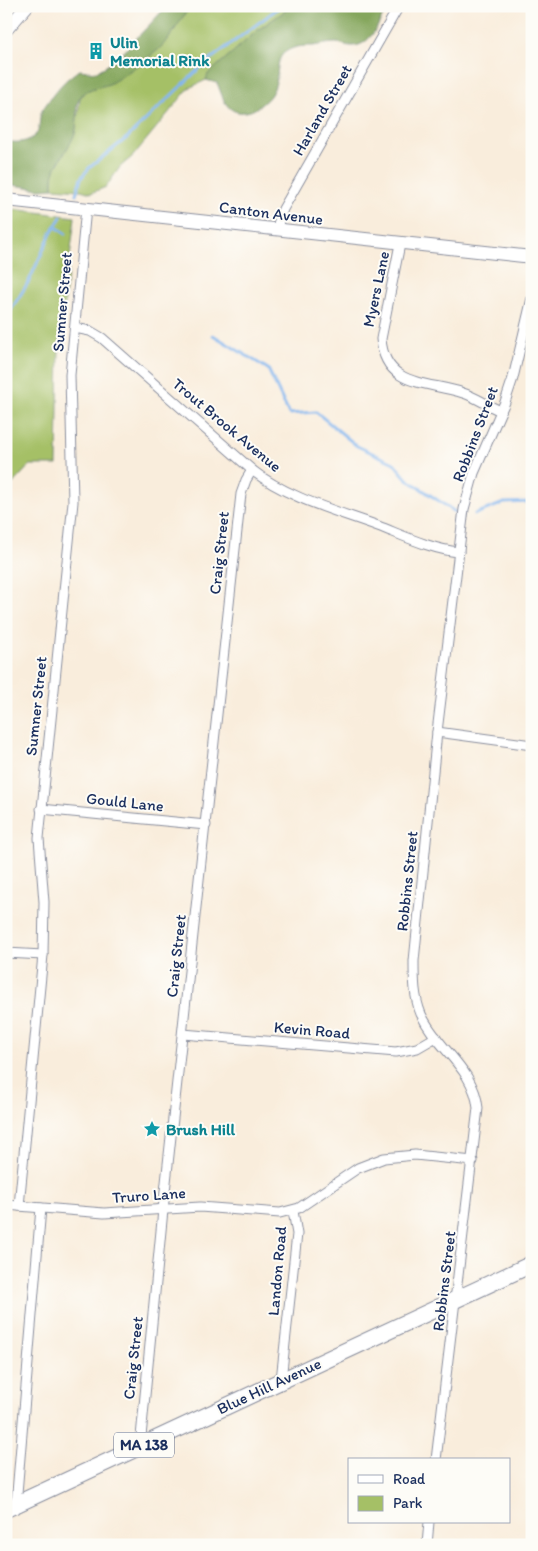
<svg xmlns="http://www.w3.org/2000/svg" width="538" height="1551" font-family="Itim,sans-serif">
<rect width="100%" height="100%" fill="#fdfcf7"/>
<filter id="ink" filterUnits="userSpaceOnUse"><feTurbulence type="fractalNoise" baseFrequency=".02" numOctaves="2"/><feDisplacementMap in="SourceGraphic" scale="10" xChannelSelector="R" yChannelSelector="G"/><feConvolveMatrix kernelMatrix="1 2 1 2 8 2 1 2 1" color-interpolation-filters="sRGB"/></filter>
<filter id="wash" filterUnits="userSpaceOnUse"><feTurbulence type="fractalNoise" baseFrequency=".0096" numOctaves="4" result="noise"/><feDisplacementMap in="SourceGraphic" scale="20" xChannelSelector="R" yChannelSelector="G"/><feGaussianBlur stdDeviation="1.12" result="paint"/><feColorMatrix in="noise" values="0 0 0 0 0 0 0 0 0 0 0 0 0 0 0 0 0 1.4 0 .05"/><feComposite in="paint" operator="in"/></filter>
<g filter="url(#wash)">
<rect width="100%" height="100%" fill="#f9eddc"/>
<g fill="#a5c066" stroke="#607862">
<polygon points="191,6 292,6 258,30 243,45 217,66 206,80 189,88 133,156 120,167 106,187 91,193 81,190 53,188 53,173 75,134 80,98 87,90 107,84 117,78 168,40 181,17"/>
<polygon points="13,209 75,217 59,347 57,465 30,465 6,491 6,302"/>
</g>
<g fill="#84a65b" stroke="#506a5c">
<path d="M167,6H191C178,22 170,42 153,54C139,64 124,76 109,84C99,88 89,87 81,96C73,105 79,121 75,133C68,153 50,165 53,188L40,189L6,184V141C18,144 35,142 39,128C40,121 39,115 43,109C52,95 66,77 80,70L96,72L116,60Z"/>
<path d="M292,6H387C380,22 371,47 351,46C346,46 341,43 336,43C328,43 320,45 313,46C304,46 295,46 287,51C270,60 286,85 263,103C257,108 253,111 246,112C225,115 223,96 217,83L206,80L208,74L258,30Z"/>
</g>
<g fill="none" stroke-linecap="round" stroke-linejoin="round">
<g stroke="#80b4ed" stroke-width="3">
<polyline points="76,194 81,178 89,168 128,137 204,64 281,6"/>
<polyline points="55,226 66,234"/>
<polyline points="6,318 29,281 51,233 61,217"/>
<polyline points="213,335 268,369 289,414 316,412 357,446 394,463 407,479 455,512"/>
<polyline points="475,514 504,503 532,502"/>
</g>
</g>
</g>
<g filter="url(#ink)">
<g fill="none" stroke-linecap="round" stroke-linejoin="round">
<g stroke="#8a8e9d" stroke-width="11">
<g id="street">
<polyline points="276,230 283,209 399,6"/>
<path d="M400,244L381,339C385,388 428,381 463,393C476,397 488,406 501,411"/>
<path d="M75,328L90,331L102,338L252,470C287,498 337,511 378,526C404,536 431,549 459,552"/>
<polyline points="437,732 532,745"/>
<polyline points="41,809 206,825"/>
<polyline points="6,953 43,955"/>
<polyline points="183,1034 396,1052 417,1048 436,1037"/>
<polyline points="6,1205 104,1213 200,1207 280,1213 299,1208 358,1168 384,1158 415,1155 473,1161"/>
<polyline points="19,1206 43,955 44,902 39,838 73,502 70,375 86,208"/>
<polyline points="281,1380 297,1234 293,1211"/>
<polyline points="140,1447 163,1210 241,494 246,480 252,470"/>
<path d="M436,1460L478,1108C474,1068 437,1049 421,1014C414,997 414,980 414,961L437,732L464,509L474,473L505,402L513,378L532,298"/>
<polyline points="16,1505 41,1208"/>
<polyline points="427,1545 429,1522"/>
</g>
</g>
<g stroke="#8a8e9d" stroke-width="14">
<g id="secondary">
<polyline points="6,30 27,6"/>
<polyline points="6,200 532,257"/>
</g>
</g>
<g stroke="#8a8e9d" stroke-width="18">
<polyline id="highway" points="6,1509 532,1264"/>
</g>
<use href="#street" stroke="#fff" stroke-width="9"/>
<use href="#secondary" stroke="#fff" stroke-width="12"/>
<use href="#highway" stroke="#fff" stroke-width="16"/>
</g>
</g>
<defs>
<g id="building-bare" transform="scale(1.35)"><path d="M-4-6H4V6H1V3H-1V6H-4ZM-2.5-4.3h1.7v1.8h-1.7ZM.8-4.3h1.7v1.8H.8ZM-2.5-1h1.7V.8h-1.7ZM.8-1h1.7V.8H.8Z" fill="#0f9aa8" stroke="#fdfcf7" stroke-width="2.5" paint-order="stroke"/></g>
<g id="sight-bare" transform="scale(1.35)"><path d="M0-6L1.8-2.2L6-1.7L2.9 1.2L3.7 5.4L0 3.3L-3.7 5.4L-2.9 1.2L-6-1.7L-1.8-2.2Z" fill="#0f9aa8" stroke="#fdfcf7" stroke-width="2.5" paint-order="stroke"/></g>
</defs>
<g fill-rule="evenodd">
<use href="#building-bare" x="96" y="51"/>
<use href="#sight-bare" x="152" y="1129"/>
</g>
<g text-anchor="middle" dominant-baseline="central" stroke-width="4" stroke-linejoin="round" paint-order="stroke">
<rect fill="#fdfcf7" stroke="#5f6c8c" stroke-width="1" x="114" y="1432.5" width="60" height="25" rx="4"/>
<g font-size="15" font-weight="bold" fill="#1b2f5e">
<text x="144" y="1445">MA 138</text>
</g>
<g font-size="16" font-weight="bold" fill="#0d838f" stroke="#fdfcf7" text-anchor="start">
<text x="110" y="42">Ulin<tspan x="110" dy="18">Memorial Rink</tspan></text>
<text x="166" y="1129">Brush Hill</text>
</g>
<g font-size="16" fill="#1b2f5e" stroke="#fdfcf7">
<text transform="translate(322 110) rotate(-60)">Harland Street</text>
<text transform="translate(271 213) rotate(7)">Canton Avenue</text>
<text transform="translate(376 289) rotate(-78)">Myers Lane</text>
<text transform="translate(62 302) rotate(-85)">Sumner Street</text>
<text transform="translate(227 425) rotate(40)">Trout Brook Avenue</text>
<text transform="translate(475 434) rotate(-69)">Robbins Street</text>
<text transform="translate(219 553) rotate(-84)">Craig Street</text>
<text transform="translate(36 706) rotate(-84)">Sumner Street</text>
<text transform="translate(125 802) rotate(6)">Gould Lane</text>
<text transform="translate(407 881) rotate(-84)">Robbins Street</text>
<text transform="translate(176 956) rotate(-84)">Craig Street</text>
<text transform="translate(312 1030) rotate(5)">Kevin Road</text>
<text transform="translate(149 1195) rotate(-4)">Truro Lane</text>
<text transform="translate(277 1271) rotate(-85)">Landon Road</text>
<text transform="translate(444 1281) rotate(-83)">Robbins Street</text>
<text transform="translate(133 1358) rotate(-84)">Craig Street</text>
<text transform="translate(269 1386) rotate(-25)">Blue Hill Avenue</text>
</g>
</g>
<rect width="538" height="1551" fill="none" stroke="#fdfcf7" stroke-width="25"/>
<rect x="348" y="1458" width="162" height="65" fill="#fdfcf7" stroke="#a3aaba"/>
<rect x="358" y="1475" width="25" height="8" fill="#ffffff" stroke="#a3aaba"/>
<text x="393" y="1484" font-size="15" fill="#1b2f5e">Road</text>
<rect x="358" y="1496" width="25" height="15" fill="#a5c066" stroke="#a3aaba"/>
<text x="393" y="1508" font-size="15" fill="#1b2f5e">Park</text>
</svg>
